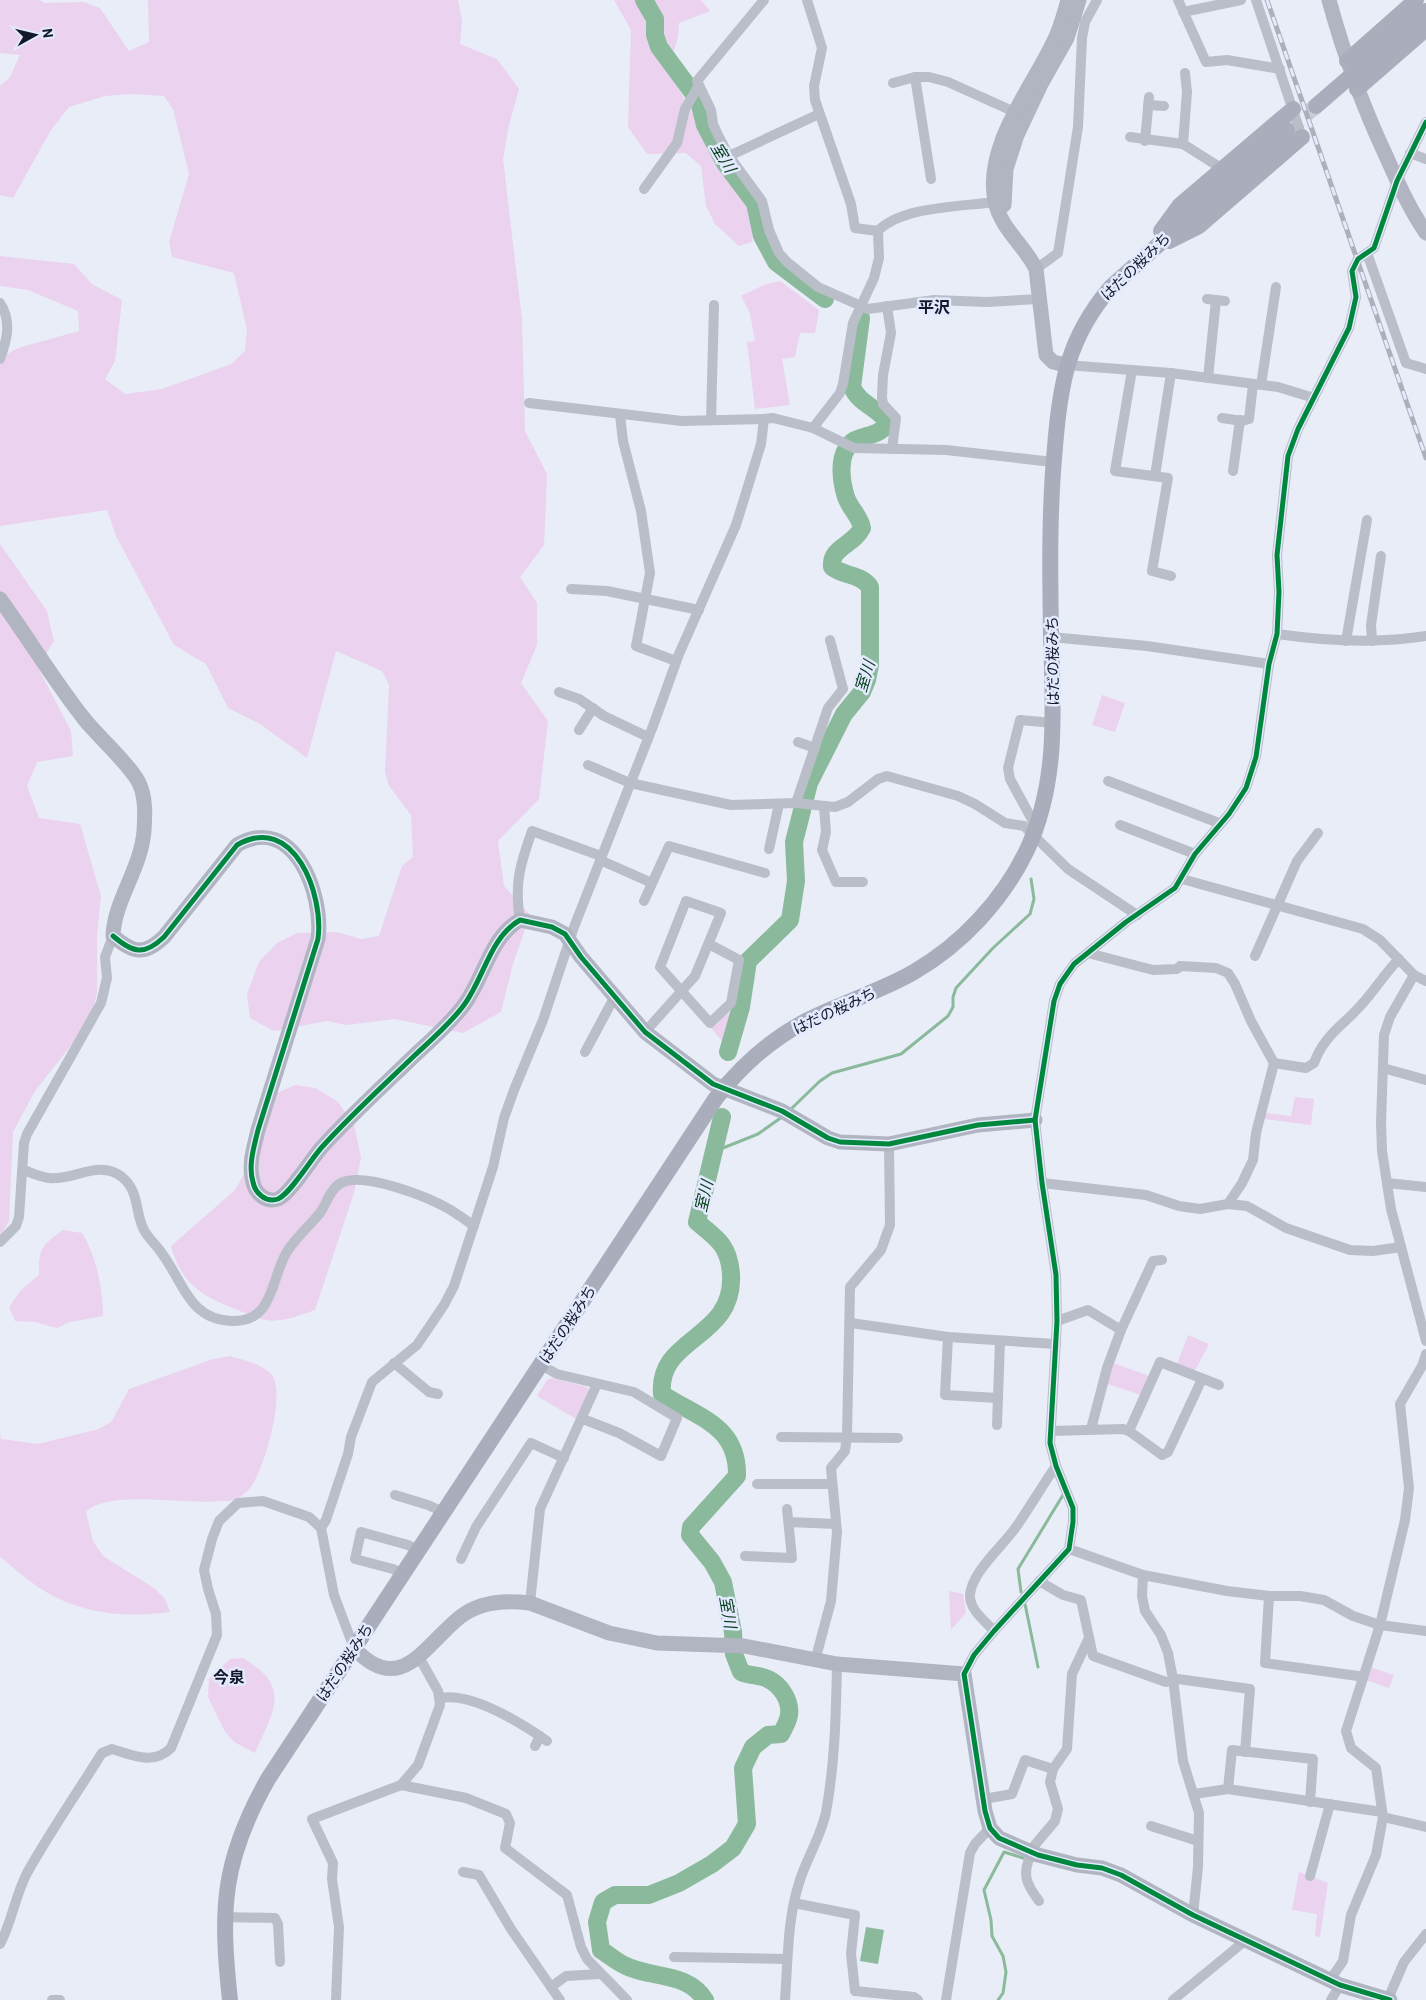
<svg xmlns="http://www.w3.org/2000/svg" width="1426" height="2000" font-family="Barlow,'Noto Sans JP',sans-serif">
<rect width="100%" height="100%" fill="#e9edf8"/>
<g fill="#ebd2ee">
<polygon points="0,0 39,0 45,3 84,2 100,8 129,51 149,42 148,0 458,0 462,21 460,44 497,59 519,89 509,125 503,159 522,320 525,431 547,474 544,545 520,577 537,603 537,645 521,683 548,721 539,799 498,841 504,886 530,915 513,964 501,1012 463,1033 395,1019 346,1025 327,1021 274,1031 250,1018 247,994 259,962 277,943 297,933 337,932 361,939 379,936 402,866 413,857 411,815 389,786 385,772 389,685 382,671 336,651 307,758 260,724 228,708 206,664 174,645 116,536 107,510 0,526 0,358 18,348 79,331 78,311 28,290 0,286 0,256 74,264 92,284 122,300 115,361 105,379 125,394 162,389 231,364 245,351 247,330 234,273 172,257 169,242 189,174 173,109 164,96 133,94 105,96 69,107 51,130 13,198 0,195 0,86 10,77 20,55 0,53"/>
<polygon points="614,0 701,0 710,11 679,23 678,37 668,71 747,205 754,229 752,242 739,246 715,224 706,206 701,166 686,153 647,154 628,127 631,30"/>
<polygon points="780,281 819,310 815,333 800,333 795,357 782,359 790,405 755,409 747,342 755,341 750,313 741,296 766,284"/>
<polygon points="0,544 47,611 54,641 38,668 71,731 73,756 37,762 27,786 39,818 80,824 101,896 97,934 97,993 90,1021 35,1091 13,1132 9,1221 0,1237"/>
<polygon points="1102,695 1125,703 1115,732 1092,725"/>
<polygon points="733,1009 725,1042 723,1042 711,1028"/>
<path d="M295,1085L315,1088L337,1101L354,1124L361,1158L354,1193L315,1310C300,1315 281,1323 266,1320C257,1319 248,1314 240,1311C204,1297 182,1286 171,1246L235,1190L250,1163L268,1097Z"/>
<polygon points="1295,1097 1314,1099 1311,1125 1264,1119 1266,1113 1291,1116"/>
<path d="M63,1230L82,1233C96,1255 103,1290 103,1316L70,1322L57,1328L35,1322L15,1321L9,1307L21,1290L39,1275C39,1248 41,1246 63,1230Z"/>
<polygon points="1188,1335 1209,1344 1194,1372 1177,1364"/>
<path d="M230,1356C243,1360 263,1364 272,1375C286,1394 264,1471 250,1488C247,1492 239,1498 235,1500C231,1501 224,1501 220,1501C187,1505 107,1489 86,1512L93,1541L103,1556L154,1588L165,1599L170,1612C127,1618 80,1614 43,1590C28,1581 14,1568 0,1557V1434L1,1439L38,1444L99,1429L112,1421L129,1389L213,1359Z"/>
<polygon points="1113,1363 1149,1376 1141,1395 1107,1384"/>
<polygon points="552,1378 587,1387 589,1390 576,1419 537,1396 547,1380"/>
<polygon points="949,1591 963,1594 966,1613 951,1630"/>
<path d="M243,1658C293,1688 273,1710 255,1753L234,1742L224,1730L208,1697L209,1679L230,1659Z"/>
<polygon points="1370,1667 1394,1675 1389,1688 1366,1680"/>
<polygon points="1299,1872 1328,1883 1320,1937 1315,1936 1317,1914 1292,1910"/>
</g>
<polygon fill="#8aba9b" points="866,1927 884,1930 878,1964 860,1961"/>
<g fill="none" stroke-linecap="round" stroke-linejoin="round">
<g stroke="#8aba9b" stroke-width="3">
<polyline points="790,1110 820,1081 832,1073 901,1054 948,1016 953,1007 953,997 956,988 993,948 1030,914 1034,899 1031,879"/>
<polyline points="714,1149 723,1148 758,1134 782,1117"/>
<polyline points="1021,1592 1018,1569 1063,1495"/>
<polyline points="1025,1604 1038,1667"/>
<polyline points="998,2000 1003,1993 1006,1972 1003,1956 992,1936 991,1920 984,1890 1004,1852 1023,1858"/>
</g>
<g stroke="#8aba9b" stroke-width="18">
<polyline points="644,0 655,19 655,35 659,47 699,101 705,125 725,163 755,203 762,236 776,262 825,299"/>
<path d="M728,1052L741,1007L748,961L790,920L796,881L794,842L809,783L844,714L862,692L867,680L870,665V587C861,574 843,576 832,567C830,547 854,545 862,528C860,516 850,509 846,497C841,481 837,455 852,442C862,434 878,438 888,423C879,408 859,404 852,387L861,318"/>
<path d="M705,2000C687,1971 650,1979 624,1965C616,1961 609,1955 601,1950L597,1922L603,1902L615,1895H649L679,1883L712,1864L733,1848L747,1824L743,1768L753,1747L768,1735L781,1734C784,1728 788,1722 789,1715C791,1701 781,1685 768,1679C760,1675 750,1676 741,1672L734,1654L733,1632L723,1582L712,1562L690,1535L691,1527L737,1476C738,1425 698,1418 662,1394C657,1336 735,1340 731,1274C729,1246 718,1239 697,1222L722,1117"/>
</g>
<polyline stroke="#c9cdd9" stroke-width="16" stroke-dasharray="16 8" stroke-linecap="butt" points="1287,130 1316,106"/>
<g stroke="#babec8" stroke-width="10">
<polyline points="764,0 697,81 711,110 713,124 718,135 729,156 762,201 769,230 779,253 787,262 818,287 868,309 934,300 987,302 1039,299"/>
<polyline points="807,0 822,48 814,86 815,100 851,204 855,228 878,231"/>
<polyline points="1178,0 1206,62 1227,60 1280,69"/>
<polyline points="1256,0 1302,137"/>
<polyline points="1183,12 1241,0"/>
<polyline points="915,77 931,179"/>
<polyline points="893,83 915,77 929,77 948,82 1019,114"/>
<polyline points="1148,105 1164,106"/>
<polyline points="1130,137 1183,144 1221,168"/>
<polyline points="1145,141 1149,97"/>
<polyline points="1183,144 1187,92 1185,73"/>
<polyline points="1410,153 1426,159"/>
<polyline points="729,156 819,114"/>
<polyline points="644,189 677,143 685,109 699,85"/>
<polyline points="1367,253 1406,363 1426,369"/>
<polyline points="1036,269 1058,253 1078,127 1082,38 1085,22 1097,0"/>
<polyline points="1207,299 1225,301"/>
<path d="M0,303C12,321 7,340 0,359"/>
<polyline points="887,306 891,333 883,375 882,397 883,404 896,418 892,449"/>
<polyline points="1066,365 1171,373 1278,387 1314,398"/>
<polyline points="1132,370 1115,471 1168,478 1152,571 1171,576"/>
<polyline points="1208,378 1216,300"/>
<polyline points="1261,385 1276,287"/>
<polyline points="529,403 682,421 764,419"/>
<polyline points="620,415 623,441 641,511 650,573 636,646 676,661"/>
<polyline points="1222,418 1242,421 1249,419 1253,384"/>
<polyline points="711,420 714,305"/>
<path d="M813,428L840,393L843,384L853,323L874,278L879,258L878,231C903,205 967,207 1001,201"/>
<polyline points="1233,471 1240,420"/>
<polyline points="1155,476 1171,373"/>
<polyline points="571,589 607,591 699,610"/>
<path d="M1277,634C1326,641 1376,644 1426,636"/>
<polyline points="1051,637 1147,646 1269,664"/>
<polyline points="1346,641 1367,520"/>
<polyline points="1372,641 1371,625 1381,556"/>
<polyline points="559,692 579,699 604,716 648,737"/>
<polyline points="579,730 593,708"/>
<polyline points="798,742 815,748"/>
<polyline points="588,765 630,783 731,805 796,803 835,807 848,802 878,779 887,776 958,796 975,804 1005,823 1024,826 1068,869 1137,915"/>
<polyline points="1108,781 1219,823"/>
<polyline points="796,803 828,708 843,689 830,640"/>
<polyline points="824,807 826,832 822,850 836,882 863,882"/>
<polyline points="1120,825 1195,854"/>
<polyline points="1036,827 1010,779 1008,768 1020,720 1054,723"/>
<polyline points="769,849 779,804"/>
<polyline points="600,860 652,883"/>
<polyline points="1182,879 1363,929 1380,940 1414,975 1426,981"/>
<polyline points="644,901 669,846 765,873"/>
<path d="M520,920C514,884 520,865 532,831L601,856"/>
<polyline points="1088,953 1153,970 1177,969 1180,966 1216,968 1228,973 1235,984 1251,1021 1274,1063 1256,1133 1253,1160 1242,1183 1228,1204"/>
<polyline points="1255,956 1297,861 1318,833"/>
<polyline points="1414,975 1390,1017 1384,1035 1381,1123 1382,1151 1391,1209 1426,1341"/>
<polyline points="645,1032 695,976 721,913 686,901 660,967 710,1023 731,1003 739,960 709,944"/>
<polyline points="585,1052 615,996"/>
<path d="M1274,1063L1306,1068L1314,1063C1324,1035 1344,1025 1362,1004C1375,990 1385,973 1399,959"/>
<polyline points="1383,1068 1426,1080"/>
<path d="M24,1170C31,1173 40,1177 49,1178C73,1181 99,1159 122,1177C139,1191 135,1210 143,1228C148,1239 157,1245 163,1255C184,1284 190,1320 232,1321C275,1323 271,1275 288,1250C297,1237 310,1225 320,1213C327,1203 330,1189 341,1183C363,1171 428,1197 449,1209C457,1214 466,1220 474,1226"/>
<polyline points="1042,1183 1146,1195 1179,1206 1200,1209 1228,1204 1247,1206 1286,1228 1350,1250 1373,1251 1401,1247"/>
<polyline points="1387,1183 1426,1187"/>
<polyline points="0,1242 16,1226 19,1217 24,1143 27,1134 101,1003 107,978 105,957 113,936"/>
<polyline points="1057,1321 1088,1310 1121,1330"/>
<polyline points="851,1323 948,1337 1056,1344"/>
<polyline points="948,1337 945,1395 998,1398 1000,1341"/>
<polyline points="394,1363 429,1392 438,1394"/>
<polyline points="541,1365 557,1374 634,1392 677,1418 661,1456 619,1433 583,1419"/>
<polyline points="997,1425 998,1398"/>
<polyline points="1091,1429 1107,1368 1121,1330 1153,1261 1162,1260"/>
<polyline points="1051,1431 1123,1429 1129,1431 1160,1362 1219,1385"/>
<polyline points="1129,1431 1162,1455 1168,1452 1202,1379"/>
<polyline points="781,1437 898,1438"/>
<polyline points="757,1484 832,1484"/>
<polyline points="395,1495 428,1505 443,1512"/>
<polyline points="789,1522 836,1524"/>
<polyline points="321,1528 326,1520 348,1454 351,1437 372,1382 417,1345 444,1305 454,1286 493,1167 504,1118 514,1090 543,1020 574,927 653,726 679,654 736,525 761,444 764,419 773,418 813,428 854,448 946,450 1053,462"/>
<polyline points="1069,1549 1143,1575 1227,1591 1269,1596 1300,1596 1324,1600 1353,1616 1380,1625 1426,1631"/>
<polyline points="745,1556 792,1558 787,1509"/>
<polyline points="461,1559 476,1527 531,1443 564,1458"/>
<polyline points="403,1574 393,1569 355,1559 361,1532 408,1545 418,1550"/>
<polyline points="1143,1575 1142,1596 1145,1611 1161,1635 1168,1653 1173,1679 1183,1761 1199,1813 1198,1867 1193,1915"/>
<polyline points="1039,1581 1063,1595 1081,1600 1093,1656 1166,1682 1178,1679 1250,1689 1245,1752"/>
<polyline points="1269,1596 1265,1663 1358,1676"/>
<polyline points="530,1603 540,1509 597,1384"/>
<path d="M994,1631C985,1621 971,1611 970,1597C969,1574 1004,1545 1016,1527C1030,1507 1042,1486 1056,1466"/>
<polyline points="815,1661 831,1601 837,1532 831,1468 845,1451 847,1436 850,1287 881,1250 890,1225 889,1144"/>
<polyline points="964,1674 974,1655 994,1631 1069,1549 1073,1522 1073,1508 1056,1466 1050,1443 1057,1321 1056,1275 1042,1183 1035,1120 1054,1001 1060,984 1074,964 1126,922 1175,888 1195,854 1229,814 1246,788 1256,757 1269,664 1277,634 1279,592 1277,555 1288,456 1298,429 1349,328 1356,297 1352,271 1358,259 1374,248 1397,181 1426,122"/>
<path d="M440,1698C472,1692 521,1723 547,1741"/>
<polyline points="535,1746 540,1736"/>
<polyline points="401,1785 466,1798 506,1814 510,1823 505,1848 567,1895 581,1947 587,1959 627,2000"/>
<polyline points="1228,1789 1232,1750 1313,1759 1310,1802"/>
<polyline points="1194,1794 1228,1789 1382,1812"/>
<polyline points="984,1799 1012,1794 1025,1760 1053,1769"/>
<polyline points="1383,1817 1426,1827"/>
<polyline points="1151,1826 1198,1841"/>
<polyline points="1029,1852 1055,1821 1058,1809 1050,1782 1053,1769 1067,1749 1072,1674 1089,1638"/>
<path d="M1032,1853C1021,1873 1026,1884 1039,1901"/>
<polyline points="463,1872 479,1875 511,1929 560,2000"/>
<polyline points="1310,1876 1330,1804"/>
<polyline points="794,1903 855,1915 851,1954 855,1991 914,1997 918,2000"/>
<polyline points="224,1917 275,1918 278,1924 280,1962"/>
<path d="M0,1944C12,1922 15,1896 27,1873C50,1832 77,1793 102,1753L112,1749C132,1755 153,1766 171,1748L217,1635L216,1614L208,1589L204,1570L212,1539L219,1521L238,1503L263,1501L309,1517L321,1528L334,1595L354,1648"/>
<polyline points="674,1957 787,1959"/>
<polyline points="1330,1980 1343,1961 1351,1915 1376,1855 1383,1817 1376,1768 1351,1748 1346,1731 1380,1625 1405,1520 1409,1488 1400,1404 1422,1366 1426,1354"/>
<polyline points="551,1987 566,1976 599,1974"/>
<polyline points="1388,1999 1404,1962 1426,1934"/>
<polyline points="52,2000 60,2000"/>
<polyline points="336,2000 339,1927 332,1879 333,1863 312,1819 401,1785 418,1765 440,1705 438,1691 419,1657"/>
<path d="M785,2000C788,1961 787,1921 799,1883C806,1859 821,1837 826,1812C835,1763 836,1714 837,1664"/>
<polyline points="946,2000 970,1853 975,1844 990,1828"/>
<polyline points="1173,2000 1246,1940"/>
<polyline points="1331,2000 1340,1985"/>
</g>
<g stroke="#b1b5c1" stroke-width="15">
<path d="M1329,0C1344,55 1363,107 1387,158C1398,183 1410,210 1426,233"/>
<polyline points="1004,205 1006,169 1017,135 1041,84 1067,38 1079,0"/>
<path d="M1066,365L1053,362L1046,355L1036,269C1025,246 1000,228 995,201C984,146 1031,89 1053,43C1060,30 1064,14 1068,0"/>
<path d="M0,599C29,639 54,681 85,720C98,736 131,766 139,783C146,797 145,816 144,831C141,869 114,901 113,936C133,953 144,956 164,937L237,845C294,812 324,895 318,939L258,1130C254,1147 248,1165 253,1182C255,1193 266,1203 278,1199C291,1193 311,1159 322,1147C351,1115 383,1086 414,1056C431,1040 450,1024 464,1005C484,978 490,937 520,920L552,927L565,934L581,957L645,1032L713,1084L782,1111L828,1138L840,1142L889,1144L978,1125L1035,1120"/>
<path d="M354,1648C400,1698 425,1645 460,1617C480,1601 507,1600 530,1603L609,1633L657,1643L744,1646L837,1664L964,1674L985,1811L990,1828L999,1838L1038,1855L1077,1865L1102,1868L1121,1875L1193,1915L1340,1985L1390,2000"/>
</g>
<g stroke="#aaaebc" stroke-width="16">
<polyline points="1347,61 1416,0"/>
<polyline points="1357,89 1426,29"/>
<polyline points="1316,106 1426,11"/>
<polyline points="1161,231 1180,205 1293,109"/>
<polyline points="1169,241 1199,226 1302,137"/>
<path d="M230,2000C220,1909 222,1860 268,1779L716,1098C741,1066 774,1037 810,1019C844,1002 881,991 914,972C962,944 1003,900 1027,850C1059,781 1053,709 1051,635C1050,572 1049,510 1055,447C1060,383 1068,337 1111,287L1287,130"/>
</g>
<g stroke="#adb0b9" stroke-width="5">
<polyline id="rail" points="1267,0 1426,458"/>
</g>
<use href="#rail" stroke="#e3eafe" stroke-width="3" stroke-dasharray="9" stroke-linecap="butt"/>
<g stroke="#e3eafe" stroke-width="8">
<g id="cycleway">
<path d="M113,936C133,953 144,956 164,937L237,845C294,812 324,895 318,939L258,1130C254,1147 248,1165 253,1182C255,1193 266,1203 278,1199C291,1193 311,1159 322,1147C351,1115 383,1086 414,1056C431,1040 450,1024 464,1005C484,978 490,937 520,920L552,927L565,934L581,957L645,1032L713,1084L782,1111L828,1138L840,1142L889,1144L978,1125L1035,1120"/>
<polyline points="1390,2000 1340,1985 1193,1915 1121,1875 1102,1868 1077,1865 1038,1855 999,1838 990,1828 985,1811 964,1674 974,1655 994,1631 1069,1549 1073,1522 1073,1508 1056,1466 1050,1443 1057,1321 1056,1275 1042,1183 1035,1120 1054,1001 1060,984 1074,964 1126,922 1175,888 1195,854 1229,814 1246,788 1256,757 1269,664 1277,634 1279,592 1277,555 1288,456 1298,429 1349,328 1356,297 1352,271 1358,259 1374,248 1397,181 1426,122"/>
</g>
</g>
<use href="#cycleway" stroke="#00873e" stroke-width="5"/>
</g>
<g text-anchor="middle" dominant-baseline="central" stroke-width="5" stroke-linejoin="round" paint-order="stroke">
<g font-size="15" fill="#13192b" stroke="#e3eafe">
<text transform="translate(1135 266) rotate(-44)">はだの桜みち</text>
<text transform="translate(1052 661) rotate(-91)">はだの桜みち</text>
<text transform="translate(834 1010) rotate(-25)">はだの桜みち</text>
<text transform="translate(567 1324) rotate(-57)">はだの桜みち</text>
<text transform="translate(344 1662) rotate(-57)">はだの桜みち</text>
</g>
<g font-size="16" font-style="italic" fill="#083d1c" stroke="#e3eafe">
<text transform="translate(724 157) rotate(59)">室川</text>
<text transform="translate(864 676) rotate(-73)">室川</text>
<text transform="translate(703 1196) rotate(-77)">室川</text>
<text transform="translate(729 1612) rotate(80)">室川</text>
</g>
<g font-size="16" font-weight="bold" fill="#13192b" stroke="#e3eafe">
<text x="934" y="306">平沢</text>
<text x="229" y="1676">今泉</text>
</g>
</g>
<g transform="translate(35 35) rotate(82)" stroke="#e3eafe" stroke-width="4" paint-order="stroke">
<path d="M0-4L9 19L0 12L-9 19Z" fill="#13192b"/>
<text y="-8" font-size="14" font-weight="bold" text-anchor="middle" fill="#13192b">N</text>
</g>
</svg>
